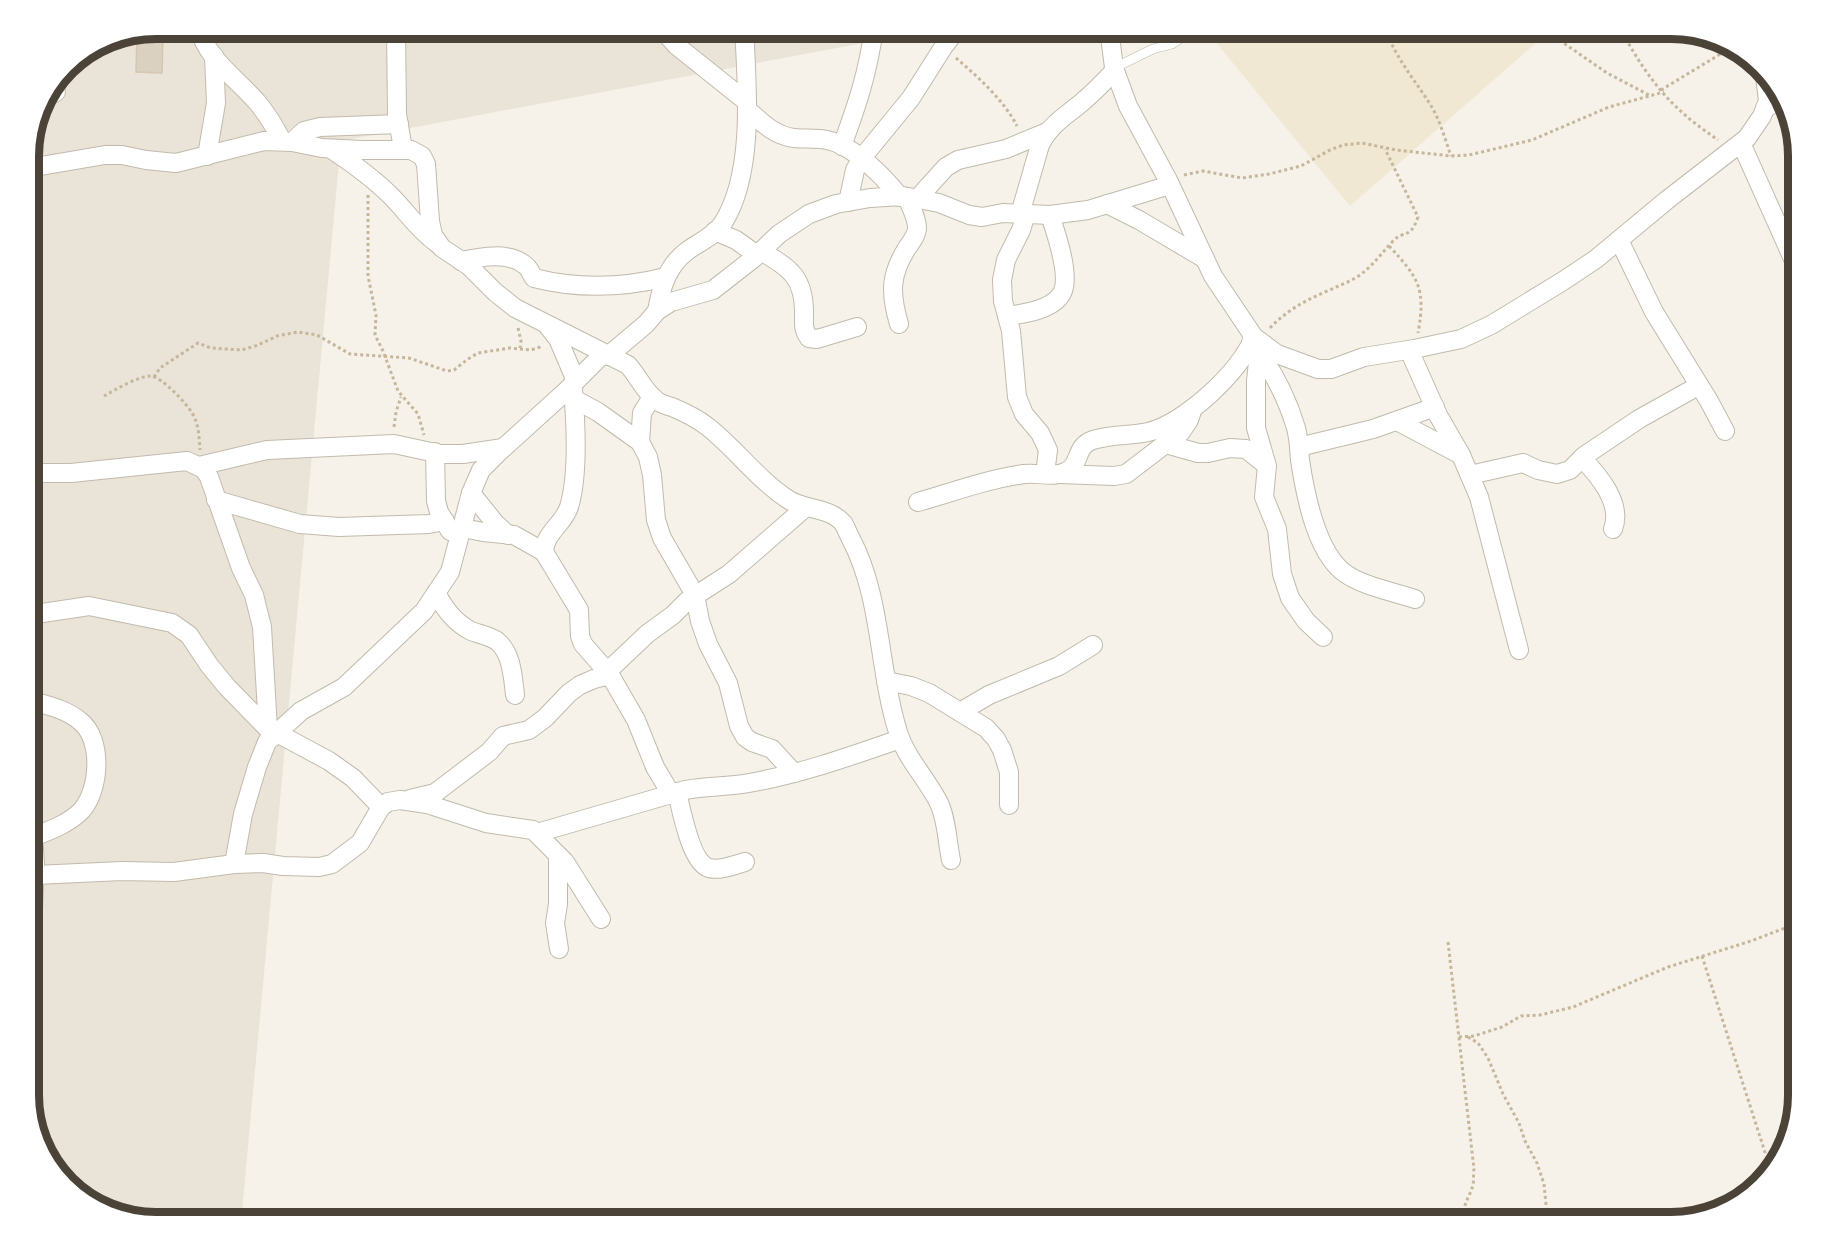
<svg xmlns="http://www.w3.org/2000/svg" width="1827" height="1251" font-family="'PT Sans',sans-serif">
<rect width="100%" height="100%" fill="#f6f2ea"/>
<polygon fill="#eae4d8" points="156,28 938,29 341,141 241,1222 156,1222 85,1201 45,1158 29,1103 29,148 38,107 66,66 108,38"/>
<polygon fill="#f0e8d3" points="1205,29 1552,29 1350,206"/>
<polygon fill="#dbd1c1" stroke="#d4c6b1" stroke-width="1.5" points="137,35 163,36 162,73 136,72"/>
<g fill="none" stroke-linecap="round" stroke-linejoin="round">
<g stroke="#c2baab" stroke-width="10">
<polyline id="lane" points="1114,68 1153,49 1172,44 1196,28"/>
</g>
<g stroke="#c2baab" stroke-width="20">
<g id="street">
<path d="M199,28C206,58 237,79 257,102C267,114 275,127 282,141"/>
<polyline points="396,28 397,114 403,149"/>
<polyline points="661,28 677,46 747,102"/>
<polyline points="1109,28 1114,68 1128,106 1168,180 1213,276 1254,337 1277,354 1318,369 1331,369 1364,357 1414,349 1461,339 1491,325 1563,281 1596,259 1667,200 1747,138 1762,116 1768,101 1765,76"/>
<polyline points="45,98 56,92"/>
<polyline points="1765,108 1785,99"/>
<path d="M747,109C761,122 775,136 794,138C805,139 817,138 827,140C853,145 884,177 900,197"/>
<polyline points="292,142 304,131 320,127 399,124"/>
<polyline points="1741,143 1798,270"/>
<path d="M842,146C857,105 868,73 874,28"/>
<path d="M331,149C352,163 373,178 391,196C408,213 417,229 438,244"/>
<polyline points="207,156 216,103 214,56"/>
<path d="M29,168L105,155H122L146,160L176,163L264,141L292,142L322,148L362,150H411L422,156L426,164L430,221L433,235L442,248L469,266L495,292L515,308L628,365C638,376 644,391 656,400C660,404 666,405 672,407C684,412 698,419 708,427C736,449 758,480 789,500C805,510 829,507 843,523C846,527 848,534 851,539C882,598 878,669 898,732C906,758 927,779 939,803C947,820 947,841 951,860"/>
<polyline points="917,199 946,167 958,160 1006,149 1047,132"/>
<polyline points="848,202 855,170 861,159 911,98 944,46 958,28"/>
<polyline points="1107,204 1139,220 1205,259"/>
<path d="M1020,214L1040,145C1049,126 1064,117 1080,104C1093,93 1104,82 1115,70"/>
<polyline points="1026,214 1021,230 1006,260 1002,280 1003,301 1011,331 1017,397 1024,414 1040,433 1048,450 1045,474"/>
<polyline points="715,231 736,240 757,255"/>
<polyline points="1619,240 1654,312 1709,401 1725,431"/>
<path d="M761,251C791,269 805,278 804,316C804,325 803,330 809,338L817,339L857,327"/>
<path d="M461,261C480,257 510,251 526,266C530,269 531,274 534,278C577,289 622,288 666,277"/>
<path d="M657,311C661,288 667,266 687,251C699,242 715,236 723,223C755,173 747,85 744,28"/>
<path d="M1007,316C1023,314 1053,310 1062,293C1071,276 1056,233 1050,215"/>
<path d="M899,324C890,293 890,275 907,248C911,242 917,235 917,228C917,217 910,206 907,197"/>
<polyline points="547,325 558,339 576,381"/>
<path d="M1251,342C1271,367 1287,398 1296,428C1299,439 1299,449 1300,460C1305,493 1315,548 1342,571C1358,585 1394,592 1415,599"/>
<polyline points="1409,350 1438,415 1461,455 1479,497 1519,650"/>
<polyline points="1259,352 1256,381 1256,428 1267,466 1264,497 1277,529 1282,574 1290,598 1306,621 1323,637"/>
<polyline points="608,356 646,324 657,311 671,302 713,290 754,258 779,234 809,214 836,204 870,198 903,196 939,203 969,215 982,217 1003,213 1050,215 1088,210 1170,185"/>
<path d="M573,389C576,424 579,474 569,507C563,525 545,532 544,552L579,610L580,636L583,644L610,675L636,720L655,767L671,794"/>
<polyline points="574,399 598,412 640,442 648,457 652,475 656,520 662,538 695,595 700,621 708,644 728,683 739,726 745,737 752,742 772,749 794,773"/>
<polyline points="1397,421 1461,455"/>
<polyline points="640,442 642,413 652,397"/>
<polyline points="1166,444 1198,453 1208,453 1230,448 1246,449 1266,465"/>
<polyline points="1299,447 1373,429 1435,407"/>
<polyline points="435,452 436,501 439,512 450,531"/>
<path d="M1582,458C1598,475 1623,503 1613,529"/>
<polyline points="199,466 267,450 394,444 440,454 463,454 503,448"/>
<polyline points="29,473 71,473 187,461 204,469 209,477 241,568 254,595 262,627 268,729"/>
<polyline points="1060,474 1114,476 1126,474 1181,432 1189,420 1193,408"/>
<polyline points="1470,475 1523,463 1538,470 1557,474 1570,470 1584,456 1639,419 1698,386"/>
<polyline points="471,493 495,523 508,535"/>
<polyline points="216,500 300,524 339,527 429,524 445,521"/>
<path d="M918,502C953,492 988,479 1024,474C1037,472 1053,478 1065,472C1082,465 1074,446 1093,440C1111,434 1130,436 1148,432C1184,424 1241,371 1254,337"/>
<polyline points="463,528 483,532 514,535 544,552"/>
<path d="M436,593C445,609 454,622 471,631C479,634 490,636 497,641C512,653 513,678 515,695"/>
<polyline points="29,615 89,606 172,623 189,635 209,665 227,687 273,734"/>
<polyline points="608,671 647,634 673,615 687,601 729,574 806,507"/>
<polyline points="886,681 911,686 929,693 986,728 996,739 1002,750 1009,772 1009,805"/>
<path d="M29,700C46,705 66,709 80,721C103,739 100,789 82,810C70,823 49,831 33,837"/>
<polyline points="960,712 989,695 1059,666 1093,645"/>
<polyline points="277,733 329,761 353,778 381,807"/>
<polyline points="29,781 35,864 29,1004"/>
<path d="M677,792C681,809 691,863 709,868C720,871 734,865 745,862"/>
<polyline points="410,799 435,793 489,752 503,736 529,730 545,718 569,693 580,685 594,679 610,675"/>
<path d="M537,833L685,790C706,786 728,787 749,783C801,774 851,756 900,739"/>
<polyline points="558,855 558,904 555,923 559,949"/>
<polyline points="234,864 243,814 257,767 267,742 301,711 344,687 424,611 450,572 471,493 481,470 500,451 564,393 604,353"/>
<polyline points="35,875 122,871 174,872 234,864 263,863 283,866 319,867 332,864 360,843 381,807 388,802 400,800 427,804 486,823 533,830 565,862 601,919"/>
</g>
</g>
<g stroke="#c5b69c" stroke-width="3" stroke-dasharray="3 3" stroke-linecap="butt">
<polyline points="923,28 931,36"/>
<path d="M1385,28C1395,57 1414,79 1430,104C1440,120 1445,139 1451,156"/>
<polyline points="1546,28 1565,44 1607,73 1649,95"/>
<path d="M1620,28C1637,60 1657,91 1685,115C1695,124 1707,132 1718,140"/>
<path d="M956,58C979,78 1003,99 1017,126"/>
<polyline points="1661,90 1732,47"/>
<polyline points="1184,175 1203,171 1242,178 1269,174 1301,166 1330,150 1343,145 1362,143 1396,150 1451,156 1469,155 1532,140 1609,107 1664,92"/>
<polyline points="368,195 368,276 376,315 375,335 383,351 398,391 418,414 424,435"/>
<path d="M1389,246C1419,278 1426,289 1418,333"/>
<polyline points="518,328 521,341 520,348"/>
<path d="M1270,328C1288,309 1308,299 1332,289C1340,285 1349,282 1357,277C1372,267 1381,254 1393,241C1405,229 1410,240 1418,217L1385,149"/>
<polyline points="154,377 160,368 198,343 211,348 242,350 258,345 277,336 298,332 317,335 350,354 409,358 447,371 454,370 468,359 478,353 510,348 531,350 543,346"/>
<path d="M104,396C115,390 138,376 151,376C162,377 187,404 192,413C199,424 199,437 200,450"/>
<polyline points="394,427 396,412 401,397"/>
<path d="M1448,942L1474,1169C1473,1174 1474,1180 1473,1185C1469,1200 1461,1204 1465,1222"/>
<polyline points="1702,956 1771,1171"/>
<polyline points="1459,1037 1474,1036 1502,1027 1521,1016 1540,1015 1573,1007 1668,967 1751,941 1798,923"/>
<polyline points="1468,1037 1478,1043 1488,1058 1503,1094 1519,1123 1525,1141 1537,1163 1544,1184 1547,1215 1552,1222"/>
<polyline points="1456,1222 1463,1213"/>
</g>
<use href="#lane" stroke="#fff" stroke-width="9"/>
<use href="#street" stroke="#fff" stroke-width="18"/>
</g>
<path d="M0 0H1827V1251H0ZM156 39H1671A117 117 0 0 1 1788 156V1095A117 117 0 0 1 1671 1212H156A117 117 0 0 1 39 1095V156A117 117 0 0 1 156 39Z" fill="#fff" fill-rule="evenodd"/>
<path fill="none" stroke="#4b4337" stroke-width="8" d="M156 39H1671A117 117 0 0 1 1788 156V1095A117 117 0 0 1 1671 1212H156A117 117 0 0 1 39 1095V156A117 117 0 0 1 156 39Z"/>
</svg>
